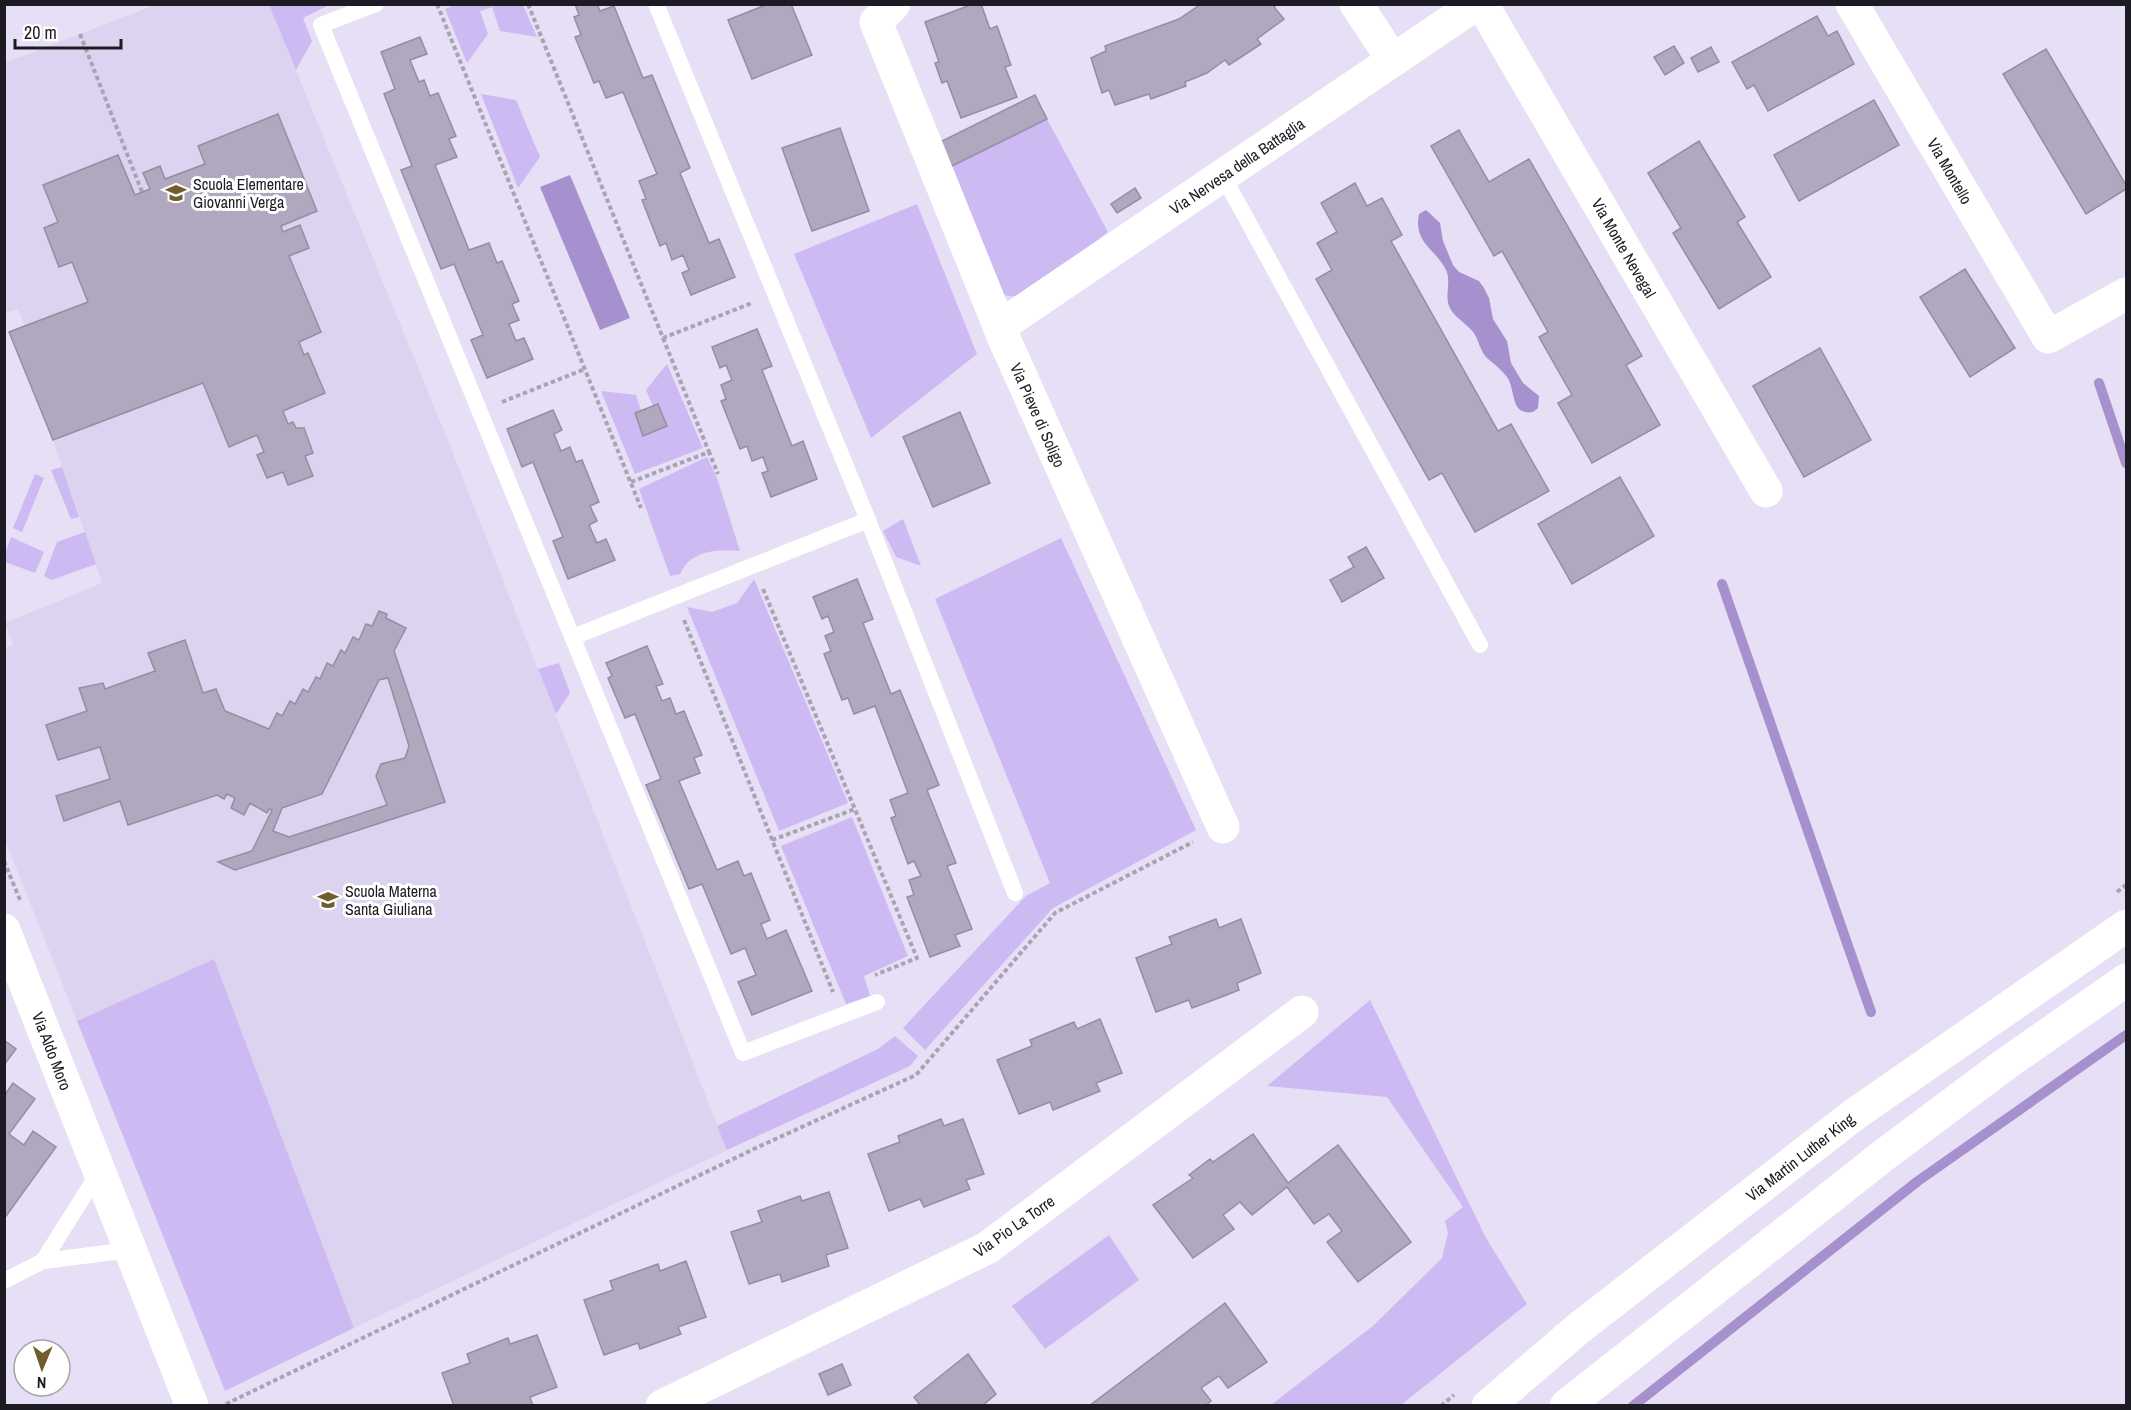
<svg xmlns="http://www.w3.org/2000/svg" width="2131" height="1410" font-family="'Archivo Narrow',sans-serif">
<rect width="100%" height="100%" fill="#e6dff5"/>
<polygon fill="#dcd3f1" points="155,5 269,5 447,438 727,1150 354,1328 214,959 77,1021 5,840 4,649 13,644 5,623 102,583 53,440 9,332 25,327 18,309 5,313 5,63"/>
<g fill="#cdbaf3">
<polygon points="457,4 523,5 537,37 500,31 492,7 480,11 488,34 467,63 445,9"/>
<polygon points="269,5 329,5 303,18 312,41 296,70"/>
<polygon points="481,94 516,100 540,157 518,188"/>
<path d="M1047,119L1108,232C1091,245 1032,294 1014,296C1007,297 1003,294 997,290L947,168Z"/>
<polygon points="917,204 977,354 871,438 794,254"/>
<polygon points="667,364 703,448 635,474 601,391 636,395 641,410 635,413 643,435 667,427 658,404 653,406 646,390"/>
<path d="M707,457L717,478L740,551C724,549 701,550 688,562C685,565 682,570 680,574L670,576L639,489Z"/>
<polygon points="62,467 79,517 71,519 51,470"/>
<polygon points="35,474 44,478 22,532 13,528"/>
<polygon points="903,519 921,566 896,557 883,531"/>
<polygon points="85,532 96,564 52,580 44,576 57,542"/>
<polygon points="11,537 44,552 35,573 5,562 5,554"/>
<polygon points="1061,538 1196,830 1053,908 925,1050 903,1028 1026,896 1050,883 935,599"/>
<polygon points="754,579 848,803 779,831 687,607 712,612 737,603"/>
<polygon points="559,663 570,693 556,714 538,669"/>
<polygon points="852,817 908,956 864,976 870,996 846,1004 781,846"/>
<polygon points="214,959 354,1328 225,1391 77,1021"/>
<polygon points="1370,1000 1486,1238 1527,1304 1401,1405 1271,1405 1374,1325 1442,1258 1448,1233 1445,1221 1463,1207 1387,1097 1267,1086"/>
<polygon points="895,1036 918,1056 910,1066 727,1150 717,1126 878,1049"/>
<polygon points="1109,1235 1139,1280 1045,1349 1012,1306"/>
</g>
<g fill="#a691ce">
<polygon points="570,175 630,318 600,330 540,187"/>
<path d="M1426,210L1440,223L1443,241L1453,265L1459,272L1479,281L1484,288L1489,298L1493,319L1507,341L1511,363L1523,383L1539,396L1538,408L1533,412C1510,416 1516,390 1507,377C1501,369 1494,364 1487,358C1480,351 1479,341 1474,333C1467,324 1457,319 1451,310C1443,298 1452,282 1446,270C1435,248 1413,243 1419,214Z"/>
</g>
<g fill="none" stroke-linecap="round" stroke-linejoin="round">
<g stroke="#a691ce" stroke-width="10">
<polyline points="2099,383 2126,463"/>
<polyline points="1722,584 1871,1012"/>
<polyline points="1633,1406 1918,1181 2126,1035"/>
</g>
</g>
<g fill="#afa8be" stroke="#948ea3" stroke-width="1.5" fill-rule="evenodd">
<polygon points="575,4 597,4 600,11 614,6 643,78 652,75 690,168 680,173 709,243 719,239 735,277 691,295 682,273 689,270 683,255 672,260 666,243 660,246 642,200 646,199 639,181 657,174 623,92 606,98 599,81 594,83 575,37 581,35 574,17 579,15"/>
<polygon points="768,4 791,4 812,55 752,79 728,20"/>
<polygon points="973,4 981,4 990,29 997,26 1011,65 1005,67 1017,97 961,118 947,81 942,83 935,63 939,62 925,22"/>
<polygon points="1201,4 1278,4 1274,7 1284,19 1257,39 1261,44 1229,65 1225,60 1207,73 1185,82 1186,86 1151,99 1149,94 1115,105 1109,90 1102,93 1091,58 1106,51 1105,46 1179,19"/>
<polygon points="1817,16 1828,36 1837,31 1854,64 1768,111 1754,85 1747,89 1732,62"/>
<polygon points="420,37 427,54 410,60 419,82 424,80 430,96 438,93 456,136 449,139 457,157 435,165 469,250 489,243 497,263 502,261 519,301 512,304 519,320 509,324 516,341 524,338 533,359 487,378 471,340 483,335 454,264 441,269 401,170 412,166 384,94 395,89 381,52"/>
<polygon points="1674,46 1684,63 1665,75 1654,57"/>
<polygon points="1711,47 1719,62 1698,72 1691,58"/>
<polygon points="2046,49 2126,185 2126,189 2086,214 2003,74"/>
<polygon points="1035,95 1047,119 952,166 940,142"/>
<polygon points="1874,100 1899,145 1799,201 1774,155"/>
<polygon points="278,114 317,211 281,226 283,232 300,225 309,248 289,256 321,332 299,342 304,355 308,353 325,393 283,411 288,424 293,422 296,428 304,428 313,453 305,456 313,476 288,485 283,472 267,478 257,455 264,452 257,435 229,447 203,383 53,440 9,332 88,302 72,262 59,267 44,228 58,222 43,185 118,155 135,195 150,189 143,173 160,166 165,179 205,164 198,146"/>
<polygon points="840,128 869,211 812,231 782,148"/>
<polygon points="1459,130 1489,182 1529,159 1642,356 1626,365 1660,425 1592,463 1558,403 1572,395 1539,337 1548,332 1502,251 1494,256 1431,146"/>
<polygon points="1699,141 1745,217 1737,222 1771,277 1719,309 1673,233 1681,228 1648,173"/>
<polygon points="1355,183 1367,206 1382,198 1402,235 1391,241 1498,431 1511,424 1549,491 1475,532 1442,473 1429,480 1316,279 1332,270 1317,243 1337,232 1321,203"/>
<polygon points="1135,188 1141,198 1117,213 1111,204"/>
<polygon points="1965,269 2015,348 1970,377 1920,297"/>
<polygon points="757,329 772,366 762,370 792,446 803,441 817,479 771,497 762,473 768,471 763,457 752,461 747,446 740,449 721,401 726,399 721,385 732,380 726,365 720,368 712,347"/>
<polygon points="1820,348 1871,440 1804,477 1753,386"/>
<polygon points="658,404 667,426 643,436 635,413"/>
<polygon points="553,410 562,430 554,434 561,451 570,447 576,462 582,460 599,502 590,506 597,521 589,525 597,543 606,539 615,560 568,579 553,541 563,537 533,462 522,467 507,429"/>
<polygon points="960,412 990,483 933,507 903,437"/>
<polygon points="1620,477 1654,536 1572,584 1538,524"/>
<polygon points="1366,547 1384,578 1342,602 1330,580 1354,567 1348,557"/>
<polygon points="857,579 873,619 863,623 891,694 900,690 939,785 927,790 956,863 947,866 972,929 955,935 960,946 930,957 907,897 914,895 909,880 921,876 914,861 908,864 891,818 896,816 890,800 908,793 875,706 854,714 848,698 842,700 824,654 831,651 825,636 834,632 828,616 822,619 813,597"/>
<path d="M379,611L387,614L386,618L406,628L394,651L445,802L235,870L218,862L252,851L272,810L269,809L267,813L250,803L244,815L231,808L235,798L227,794L224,799L217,795L128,825L120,801L64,821L56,796L110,779L100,747L58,760L46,725L87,711L79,688L103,683L105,689L155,671L148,653L185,640L203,693L216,689L225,711L269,729L277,713L282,716L290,701L295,704L303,689L308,692L316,677L320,679L327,663L333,666L341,650L345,653L353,637L359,640L366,624L372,626ZM388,678L409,746L405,758L381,764L376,776L387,805L289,837L273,831L282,808L322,794L379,680Z"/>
<polygon points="647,646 663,684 656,686 662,701 670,698 676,714 684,711 702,755 694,758 700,773 679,781 717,870 738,861 744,876 751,873 770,920 761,924 767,939 786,930 812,991 752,1015 738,982 756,975 745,948 731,954 702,884 689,889 646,785 661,779 635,714 625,718 608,678 612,676 606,663"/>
<polygon points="1216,919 1219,928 1241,919 1261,973 1237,983 1239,990 1224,996 1192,1008 1189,1000 1156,1012 1136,958 1172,944 1169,937"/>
<polygon points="1100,1019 1122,1073 1096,1083 1100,1091 1053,1110 1050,1102 1019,1114 997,1060 1032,1046 1030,1040 1074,1022 1077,1029"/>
<polygon points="4,1040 16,1049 4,1065"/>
<polygon points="13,1083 35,1099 9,1134 24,1145 33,1131 56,1147 4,1219 4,1096"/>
<polygon points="941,1119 944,1126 963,1119 984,1174 966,1180 970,1189 924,1207 920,1199 889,1211 868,1154 900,1142 898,1136"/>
<polygon points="1253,1134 1288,1183 1338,1145 1411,1242 1358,1282 1327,1242 1342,1231 1329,1214 1314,1224 1287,1187 1252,1215 1240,1202 1223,1215 1234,1229 1193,1258 1153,1205 1193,1178 1189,1175 1210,1159 1213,1162"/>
<polygon points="829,1192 848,1248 826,1255 829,1266 782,1282 780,1274 749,1284 731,1232 762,1222 758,1211 800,1196 802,1201"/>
<polygon points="686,1261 706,1317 678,1327 681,1334 640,1349 638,1343 604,1355 584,1300 613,1290 610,1281 658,1264 660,1271"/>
<polygon points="1225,1303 1267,1362 1228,1388 1219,1376 1201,1388 1211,1401 1205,1406 1089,1406"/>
<polygon points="537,1335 557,1387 530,1397 533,1406 454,1406 442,1373 470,1363 467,1354 508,1338 510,1344"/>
<polygon points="968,1354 996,1394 982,1406 921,1406 914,1397"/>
<polygon points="842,1364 851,1385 828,1395 819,1374"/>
</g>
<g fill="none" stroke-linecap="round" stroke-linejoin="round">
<g stroke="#a9a3b5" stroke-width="4" stroke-dasharray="4.5 3" stroke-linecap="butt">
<polyline points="437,4 641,508"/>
<polyline points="528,4 663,338 752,303"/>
<polyline points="80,34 142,192"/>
<polyline points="663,338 709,452"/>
<polyline points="502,402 585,369"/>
<polyline points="631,482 709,452 718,474"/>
<polyline points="763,589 917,958 875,975"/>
<polyline points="684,620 833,992"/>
<polyline points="772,840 855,809"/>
<polyline points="4,861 20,900"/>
<polyline points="2117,892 2126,885"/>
<polyline points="226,1404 758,1147 916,1075 1055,913 1193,842"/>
<polyline points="1441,1406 1454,1395"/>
</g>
<g stroke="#fff" stroke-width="16">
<polyline points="376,4 321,25 743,1053 877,1002"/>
<polyline points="656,4 868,520 1015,893"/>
<polyline points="1223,176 1480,645"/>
<polyline points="573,637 868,520"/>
<polyline points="43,1261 99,1172"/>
<polyline points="4,1281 43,1261 130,1250"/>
</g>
<g stroke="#fff" stroke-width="33">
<polyline points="894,4 876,22 1006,343 1223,827"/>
<polyline points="1356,4 1393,60"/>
<polyline points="1482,4 1766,491"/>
<polyline points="1852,4 2048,337 2126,294"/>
<polyline points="999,327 1476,4"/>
<polyline points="4,930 192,1406"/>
<polyline points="662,1406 987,1248 1302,1012"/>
</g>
<g stroke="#fff" stroke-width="33">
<polyline points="1488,1406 1579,1328 1855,1114 2126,926"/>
<polyline points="1566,1406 1884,1155 2007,1063 2126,980"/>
</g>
</g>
<defs>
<g id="school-bare" transform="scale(1.62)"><path d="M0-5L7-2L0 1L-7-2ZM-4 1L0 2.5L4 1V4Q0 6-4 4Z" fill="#6f5d2c" stroke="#fff" stroke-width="2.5" paint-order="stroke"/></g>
</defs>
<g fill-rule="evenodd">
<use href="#school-bare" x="176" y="193"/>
<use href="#school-bare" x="328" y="900"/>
</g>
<g text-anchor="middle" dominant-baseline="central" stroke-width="6" stroke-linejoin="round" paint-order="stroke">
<g font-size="16" fill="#1c1a22" stroke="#fff">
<text transform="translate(1237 166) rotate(-34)">Via Nervesa della Battaglia</text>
<text transform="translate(1950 171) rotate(60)">Via Montello</text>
<text transform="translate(1624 248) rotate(60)">Via Monte Nevegal</text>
<text transform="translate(1038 415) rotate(66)">Via Pieve di Soligo</text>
<text transform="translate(52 1051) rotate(69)">Via Aldo Moro</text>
<text transform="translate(1800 1157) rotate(-38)">Via Martin Luther King</text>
<text transform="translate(1014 1226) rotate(-35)">Via Pio La Torre</text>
</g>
<g font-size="16" fill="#1c1a22" stroke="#fff" text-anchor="start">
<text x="193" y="184">Scuola Elementare<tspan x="193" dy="18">Giovanni Verga</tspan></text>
<text x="345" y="891">Scuola Materna<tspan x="345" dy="18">Santa Giuliana</tspan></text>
</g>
</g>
<rect width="2131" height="1410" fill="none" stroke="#1c1a22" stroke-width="12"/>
<g transform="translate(42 1368) rotate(182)"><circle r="28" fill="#ffffff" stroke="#a4a3a7" stroke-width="1.5"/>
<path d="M0-4.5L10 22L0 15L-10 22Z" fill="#6f5d2c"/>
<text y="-9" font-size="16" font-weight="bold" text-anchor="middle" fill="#1c1a22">N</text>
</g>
<path d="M15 39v9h106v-9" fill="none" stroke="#1c1a22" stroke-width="3"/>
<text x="24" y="39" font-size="18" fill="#1c1a22" stroke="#ffffff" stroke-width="4.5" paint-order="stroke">20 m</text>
</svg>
